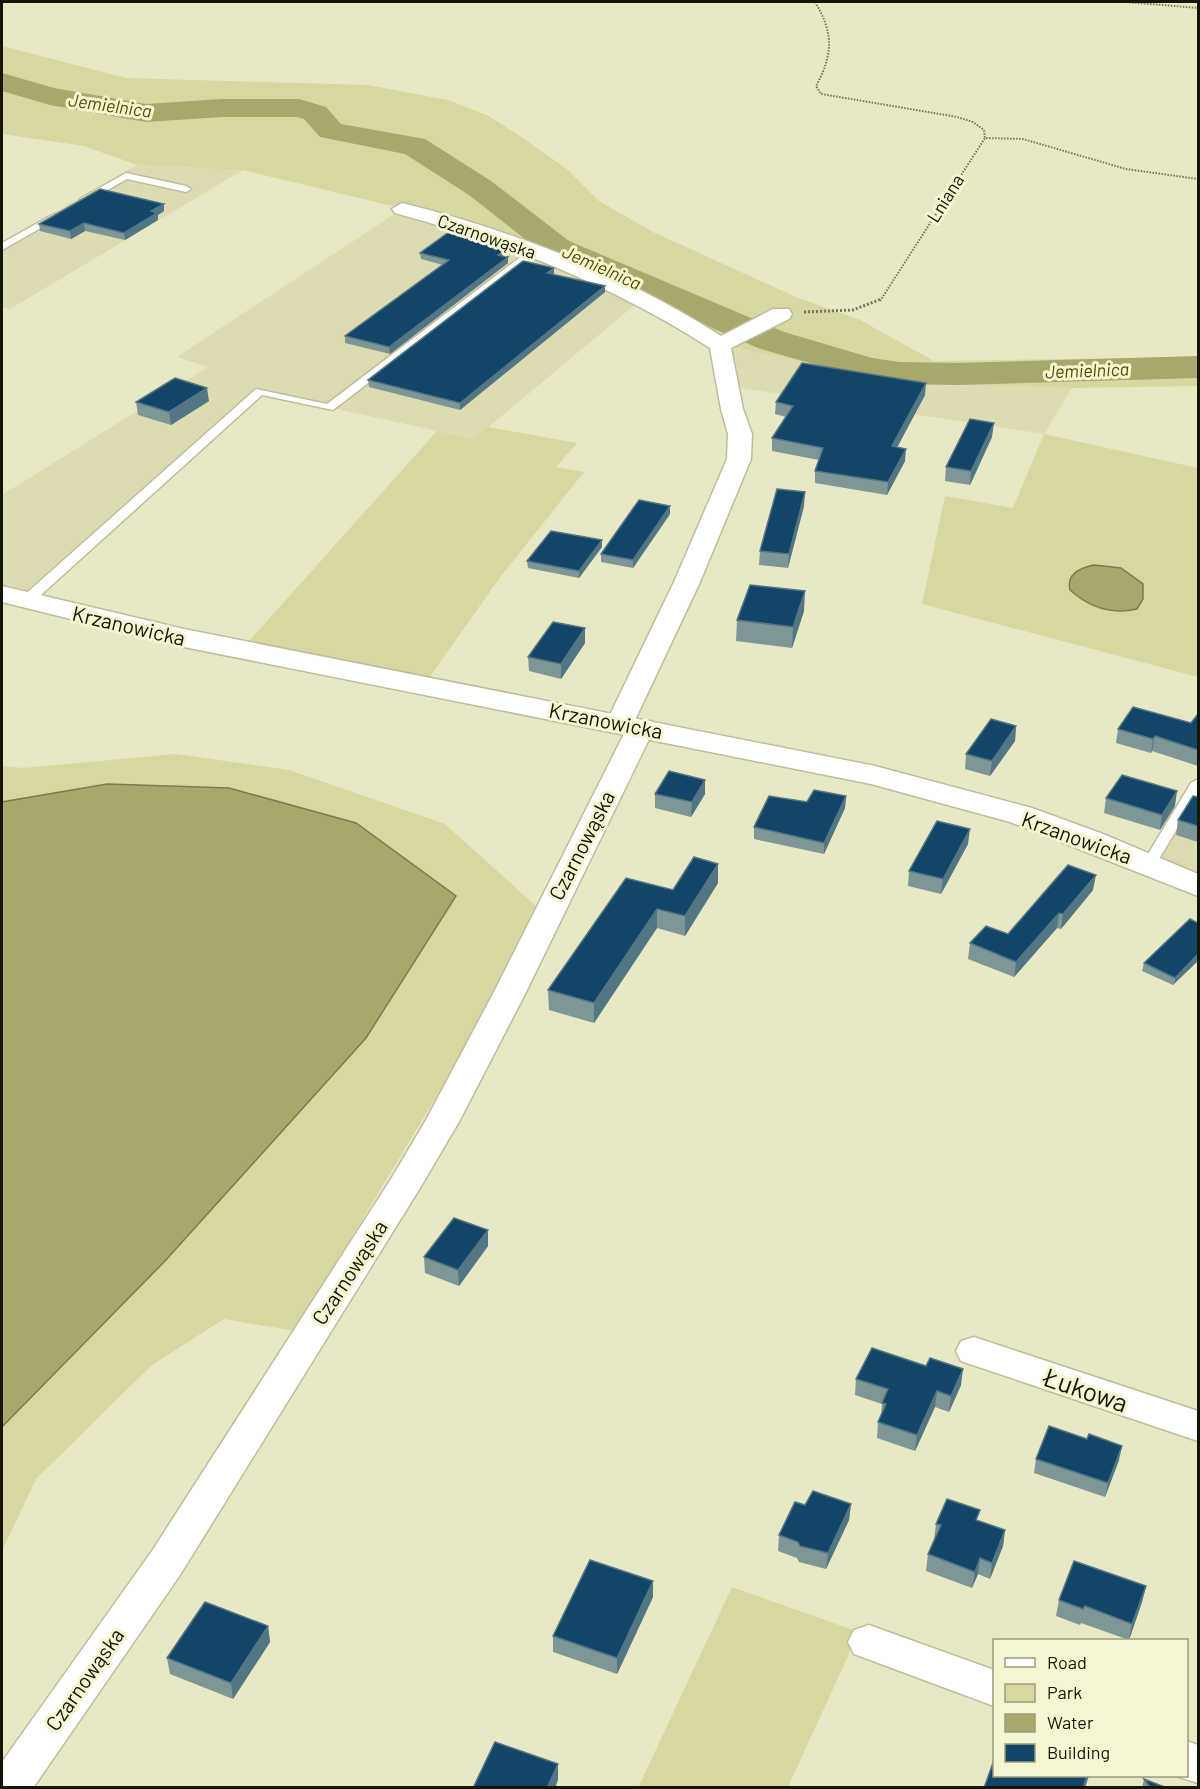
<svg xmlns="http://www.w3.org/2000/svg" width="1200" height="1789" font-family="Barlow,sans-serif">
<rect width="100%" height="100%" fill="#e8e8c4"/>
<g fill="#dcdbb1">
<polygon points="137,165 243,170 10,309 2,307 2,242"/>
<polygon points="402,209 642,299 474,439 260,392 26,601 2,594 2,495 208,367 177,357"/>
<polygon points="720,345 915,384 1072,388 1044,434 727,386"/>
<polygon points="1198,783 1198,886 1149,864"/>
</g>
<g fill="#d8d7a2">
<polygon points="2,46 126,78 368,85 448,100 487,115 523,138 567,169 599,201 653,232 796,297 860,320 934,361 1198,357 1198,386 1072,388 915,384 720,345 580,268 413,211 243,170 137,165 84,146 2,134"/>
<polygon points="488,427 577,443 556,467 584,472 501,576 424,685 242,649 437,431 474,439"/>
<polygon points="1044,434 1198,468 1198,677 922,604 945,496 1013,508"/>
<polygon points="176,754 289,770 445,824 546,915 295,1331 224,1319 152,1365 36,1479 2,1551 2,1427 165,1261 366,1038 455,896 356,823 229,788 107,784 2,802 2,766 23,768"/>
<polygon points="732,1587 859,1632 788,1787 638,1788"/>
</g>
<g fill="#a8a76c" stroke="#7c7b4e" stroke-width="1.5">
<path d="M1094,565L1121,568L1143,584V599L1137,609C1111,615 1090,608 1070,590C1066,574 1080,568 1094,565Z"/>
<polygon points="107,784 229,788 356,823 456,896 366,1038 165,1261 2,1427 2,802"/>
</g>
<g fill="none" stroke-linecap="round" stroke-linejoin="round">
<polygon fill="#a8a76c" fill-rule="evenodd" points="2,73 54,88 146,104 222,99 299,99 326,107 341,124 425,139 491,181 569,241 784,332 872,358 899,362 957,363 1198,356 1198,378 957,385 899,384 855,376 758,348 545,255 469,195 405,154 320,137 304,119 297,117 222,117 146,122 50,105 2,91"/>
<g stroke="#bebd9b" stroke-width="3">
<g id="service">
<polygon points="126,173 186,186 191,189 186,192 127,179 88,201 80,199"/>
<polygon points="54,214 62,216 2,250 2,243"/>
<polygon points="531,249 540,251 333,410 262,395 31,604 21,604 21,598 256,389 327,404"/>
<polygon points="1198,779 1198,794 1156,864 1154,867 1144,867 1142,864 1191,783"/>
</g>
</g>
<g stroke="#bebd9b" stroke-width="3">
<g id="minor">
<path d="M402,203C515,231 622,273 721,336L773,309H789L792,314L789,319L731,348L743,409L752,434L751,459L700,582L635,720L651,721L655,727L526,992L460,1120L420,1188L180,1575L33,1788H2V1762L152,1551L391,1179L426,1120L494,992L626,730L610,729L606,723L674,582L727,459L728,434L721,409L710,348C612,285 507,243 395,213L392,209Z"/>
<polygon points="974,1337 1198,1411 1198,1441 961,1361 956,1351 961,1341"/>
<polygon points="869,1625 994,1670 994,1706 854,1654 848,1642 854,1630"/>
<polygon points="1186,1741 1198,1745 1198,1783 1176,1776 1186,1776"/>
</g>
</g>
<g stroke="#bebd9b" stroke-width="3">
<polygon id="tertiary" points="2,586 184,629 875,766 1032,808 1103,834 1198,874 1198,896 1010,822 871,784 184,647 2,602"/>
</g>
<g stroke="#75755d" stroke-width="2" stroke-dasharray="1.5 1.5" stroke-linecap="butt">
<path d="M815,2C834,33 833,55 816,86L821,94L957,117L973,122L984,130L985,138"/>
<polyline points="1126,2 1198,8"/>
<polyline points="880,301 985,138 1023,139 1126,169 1198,179"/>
</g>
<polyline stroke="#75755d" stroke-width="3" stroke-dasharray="2 2" stroke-linecap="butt" points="804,312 853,310 881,299"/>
<use href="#service" fill="#fff" fill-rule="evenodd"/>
<use href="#minor" fill="#fff" fill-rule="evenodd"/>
<use href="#tertiary" fill="#fff" fill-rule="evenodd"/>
</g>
<g fill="#7e9696">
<polygon points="164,211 158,215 158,220 125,240 85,231 71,239 40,231 39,224"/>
<polygon points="511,252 505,257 508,263 390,354 345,343 345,336 443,265 421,259 420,253"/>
<polygon points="554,274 605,292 460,410 369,387 368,380"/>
<polygon points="925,395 897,447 905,461 887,495 815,483 815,471 819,460 772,451 772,438 786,417 775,414 776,402"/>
<polygon points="209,401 171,425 138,415 136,402"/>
<polygon points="992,437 970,485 945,481 946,467"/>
<polygon points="804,506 788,568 759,565 760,551"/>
<polygon points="670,514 633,568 601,562 601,554"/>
<polygon points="602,547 579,578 528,568 527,561"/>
<polygon points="804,611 792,648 736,641 737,620"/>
<polygon points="585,628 585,643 561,679 529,671 528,657"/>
<polygon points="1198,714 1198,766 1152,751 1151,753 1116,743 1118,729 1191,723"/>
<polygon points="1016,726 1015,741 990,776 965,769 966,754"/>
<polygon points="705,780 705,794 691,817 655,808 655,794"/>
<polygon points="1198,795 1198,842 1176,835 1178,820"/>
<polygon points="846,796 845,808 824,854 754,839 754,827 807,802"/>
<polygon points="1106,798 1175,806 1160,830 1104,813"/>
<polygon points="968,844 941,894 908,886 909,871"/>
<polygon points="718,883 685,936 657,928 594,1023 549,1010 548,990 673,890"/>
<polygon points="1093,890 1061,929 1057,928 1014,977 968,959 970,943 1008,934"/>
<polygon points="1190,919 1173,985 1142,971 1144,963"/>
<polygon points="488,1230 488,1246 459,1286 425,1273 424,1257"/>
<polygon points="856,1379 961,1385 949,1412 935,1407 915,1451 877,1438 878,1422 881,1417 882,1404 855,1395"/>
<polygon points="1036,1459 1119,1460 1105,1497 1034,1473"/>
<polygon points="851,1504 849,1520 826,1569 799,1562 797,1558 778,1551 779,1535 805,1505"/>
<polygon points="978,1521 1005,1530 1003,1546 990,1579 978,1574 972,1588 926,1571 928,1554 934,1540 936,1524"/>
<polygon points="653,1581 653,1597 617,1674 553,1652 553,1636"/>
<polygon points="1146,1586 1142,1602 1129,1640 1081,1623 1080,1625 1056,1616 1059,1600"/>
<polygon points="268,1626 270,1642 233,1699 170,1674 167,1658"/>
<polygon points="1144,1779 1167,1788 1142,1788"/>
</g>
<g fill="#537684">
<polygon points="164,204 164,211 158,215 158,220 125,240 124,233 151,211"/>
<polygon points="84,223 85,231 71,239 70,231"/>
<polygon points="511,246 511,252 499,261 498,255"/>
<polygon points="508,257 508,263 390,354 389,347"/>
<polygon points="554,268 554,274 547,279 547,273"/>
<polygon points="605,286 605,292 460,410 460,403"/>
<polygon points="926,383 925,395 891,459 892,446"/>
<polygon points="207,388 209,401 171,425 169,412"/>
<polygon points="994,423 992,437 970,485 971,471"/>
<polygon points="906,449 905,461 887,495 888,482"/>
<polygon points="805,492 804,506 788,568 789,554"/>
<polygon points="670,506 670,514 633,568 633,560"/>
<polygon points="602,540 602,547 579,578 579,571"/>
<polygon points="805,591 804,611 792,648 793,627"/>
<polygon points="585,628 585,643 561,679 561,664"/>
<polygon points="1016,726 1015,741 990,776 992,761"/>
<polygon points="1155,736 1152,751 1151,753 1153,739"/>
<polygon points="705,780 705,794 691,817 692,802"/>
<polygon points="1177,791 1175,806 1160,830 1162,815"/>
<polygon points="846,796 845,808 824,854 824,843"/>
<polygon points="970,829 968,844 941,894 943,879"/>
<polygon points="718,864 718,883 685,936 685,916"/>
<polygon points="1096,875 1093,890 1061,929 1063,914"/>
<polygon points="657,909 657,928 594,1023 594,1003"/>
<polygon points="1059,913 1057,928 1014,977 1016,962"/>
<polygon points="1198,954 1198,961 1173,985 1175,978"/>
<polygon points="488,1230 488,1246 459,1286 458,1270"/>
<polygon points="963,1369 961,1385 949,1412 951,1396"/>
<polygon points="937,1391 935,1407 915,1451 917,1435"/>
<polygon points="1122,1446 1119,1460 1105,1497 1108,1483"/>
<polygon points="851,1504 849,1520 826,1569 828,1553"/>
<polygon points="1005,1530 1003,1546 990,1579 992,1563"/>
<polygon points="980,1558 978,1574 972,1588 975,1572"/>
<polygon points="653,1581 653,1597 617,1674 617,1658"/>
<polygon points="1146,1586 1142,1602 1129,1640 1132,1624"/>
<polygon points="268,1626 270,1642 233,1699 231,1683"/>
<polygon points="558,1764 558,1780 555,1788 547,1788"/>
<polygon points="1087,1776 1089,1776 1085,1788 1083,1788"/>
</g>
<g fill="#134568" stroke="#537684" stroke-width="1.5">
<polygon points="100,189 164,204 151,211 157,213 124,233 84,223 70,231 39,224"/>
<polygon points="449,232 511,246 498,255 508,257 389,347 345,336 449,260 420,253"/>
<polygon points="523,261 554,268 547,273 605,286 460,403 368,380"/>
<polygon points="802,363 926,383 892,446 906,449 888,482 815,471 823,448 772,438 793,406 776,402"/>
<polygon points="175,378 207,388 169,412 136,402"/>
<polygon points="970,419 994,423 971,471 946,467"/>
<polygon points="777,489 805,492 789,554 760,551"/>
<polygon points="639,500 670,506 633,560 601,554"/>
<polygon points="551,531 602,540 579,571 527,561"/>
<polygon points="750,585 805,591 793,627 737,620"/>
<polygon points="553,622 585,628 561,664 528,657"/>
<polygon points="1133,707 1191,723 1198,714 1198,750 1155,736 1153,739 1118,729"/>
<polygon points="991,719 1016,726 992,761 966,754"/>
<polygon points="669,771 705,780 692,802 655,794"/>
<polygon points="1122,775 1177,791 1162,815 1106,798"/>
<polygon points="814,790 846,796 824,843 754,827 769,796 807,802"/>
<polygon points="1198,795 1198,826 1178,820 1193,796 1198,797"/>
<polygon points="937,821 970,829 943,879 909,871"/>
<polygon points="694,857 718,864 685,916 657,909 594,1003 548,990 626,878 673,890"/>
<polygon points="1068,865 1096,875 1063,914 1059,913 1016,962 970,943 986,926 1008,934"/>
<polygon points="1190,919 1198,923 1198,954 1175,978 1144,963"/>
<polygon points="454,1218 488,1230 458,1270 424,1257"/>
<polygon points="872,1348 926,1366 930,1358 963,1369 951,1396 937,1391 917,1435 878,1422 886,1404 882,1403 888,1389 856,1379"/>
<polygon points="1049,1426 1087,1439 1089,1434 1122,1446 1108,1483 1036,1459"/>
<polygon points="813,1491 851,1504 828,1553 800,1546 798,1542 779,1535 795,1502 805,1505"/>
<polygon points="947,1499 980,1510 976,1520 1005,1530 992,1563 980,1558 975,1572 928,1554 941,1525 936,1524"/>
<polygon points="590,1560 653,1581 617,1658 553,1636"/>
<polygon points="1074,1561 1146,1586 1132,1624 1085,1606 1083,1609 1059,1600"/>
<polygon points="205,1602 268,1626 231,1683 167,1658"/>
<polygon points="495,1742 558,1764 547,1788 473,1788"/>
<polygon points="994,1760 994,1776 1087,1776 1083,1788 984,1788"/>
<polygon points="1144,1779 1167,1788 1151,1788"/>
</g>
<g text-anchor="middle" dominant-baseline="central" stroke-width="6" stroke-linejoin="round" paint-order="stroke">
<g font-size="18" font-style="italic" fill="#4f4c00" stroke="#f5f5d1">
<text transform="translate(110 105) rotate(8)">Jemielnica</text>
<text transform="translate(602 267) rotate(24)">Jemielnica</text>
<text transform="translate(1087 370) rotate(-2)">Jemielnica</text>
</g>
<g font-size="18" fill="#141407" stroke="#f5f5d1">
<text transform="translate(945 198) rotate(-58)">Lniana</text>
<text transform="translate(487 236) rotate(19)">Czarnowąska</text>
</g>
<g font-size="21" fill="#141407" stroke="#f5f5d1">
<text transform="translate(129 625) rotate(13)">Krzanowicka</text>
<text transform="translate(606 720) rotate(11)">Krzanowicka</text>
<text transform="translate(1077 837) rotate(20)">Krzanowicka</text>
<text transform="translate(581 845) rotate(-63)">Czarnowąska</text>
<text transform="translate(349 1272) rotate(-57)">Czarnowąska</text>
<text transform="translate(84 1679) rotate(-55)">Czarnowąska</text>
</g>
<g font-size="26" fill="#141407" stroke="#f5f5d1">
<text transform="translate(1086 1389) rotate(19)">Łukowa</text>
</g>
</g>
<rect width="1200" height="1789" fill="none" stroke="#141407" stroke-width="6"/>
<rect x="993" y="1639" width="195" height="138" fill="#f5f5d1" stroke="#9b9b80" stroke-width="1.5"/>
<rect x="1005" y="1658" width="30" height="9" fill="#ffffff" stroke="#9b9b80" stroke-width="1.5"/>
<text x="1047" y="1669" font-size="18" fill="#141407">Road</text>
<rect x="1005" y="1684" width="30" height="18" fill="#d8d7a2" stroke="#9b9b80" stroke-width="1.5"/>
<text x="1047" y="1699" font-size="18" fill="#141407">Park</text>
<rect x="1005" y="1714" width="30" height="18" fill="#a8a76c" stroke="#9b9b80" stroke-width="1.5"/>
<text x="1047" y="1729" font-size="18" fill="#141407">Water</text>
<rect x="1005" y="1744" width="30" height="18" fill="#134568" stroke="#9b9b80" stroke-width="1.5"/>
<text x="1047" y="1759" font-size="18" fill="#141407">Building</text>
</svg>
